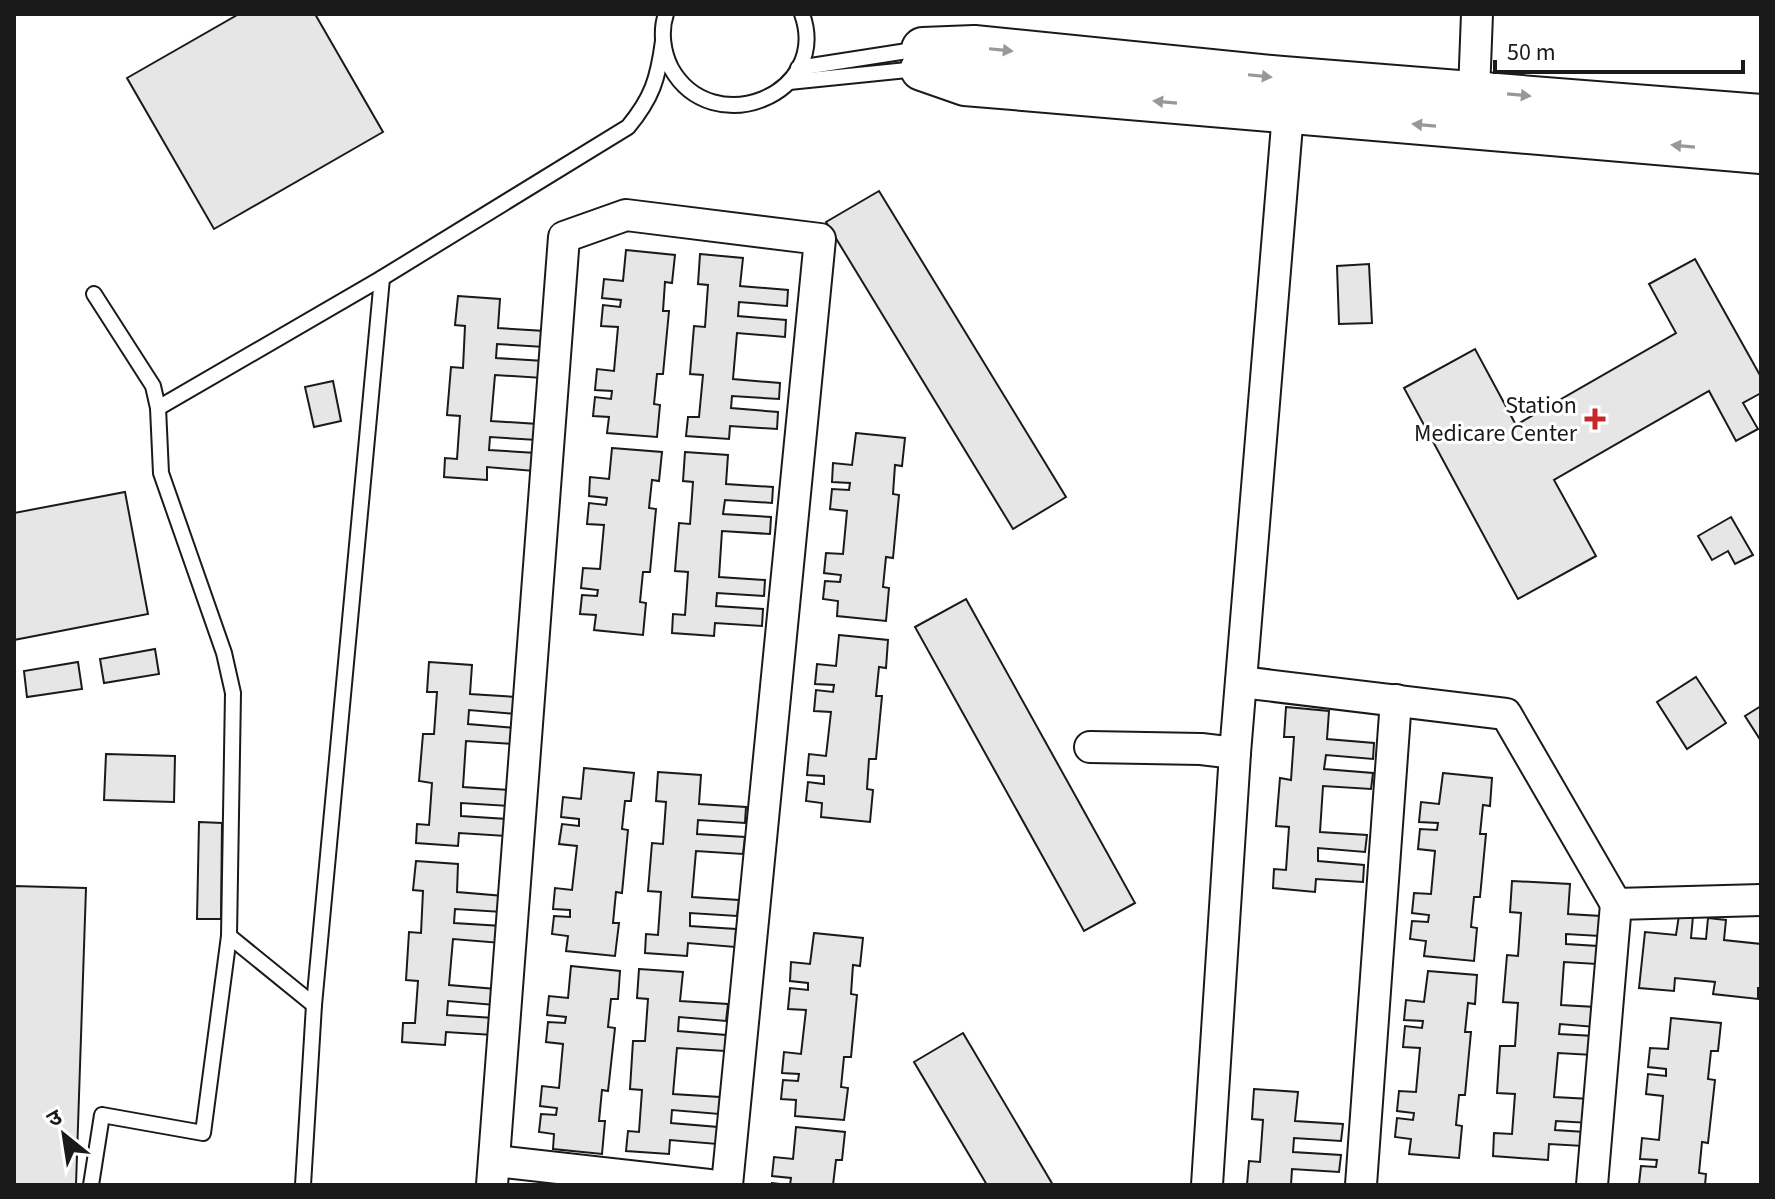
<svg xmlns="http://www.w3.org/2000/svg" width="1775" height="1199" font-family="'Source Sans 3','Noto Sans Devanagari',sans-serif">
<rect width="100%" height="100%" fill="#fff"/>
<g fill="#e6e6e6" stroke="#1a1a1a" stroke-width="2">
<polygon points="239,14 315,14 383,132 214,229 127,78"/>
<polygon points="879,191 1066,497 1013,529 826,222"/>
<polygon points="626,250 675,255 672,283 665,282 663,311 669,311 663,374 657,374 654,404 660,405 657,437 607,433 609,417 593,416 595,397 611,399 612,391 595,390 597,369 614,371 618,327 601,326 603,305 620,307 621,300 602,298 604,279 623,281"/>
<polygon points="700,254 743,258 740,286 788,290 787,306 739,302 738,316 786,320 785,337 737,333 733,379 780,383 779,399 732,396 731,408 778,412 777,429 730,426 729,439 686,436 688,417 699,417 703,375 690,374 694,326 705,327 708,285 698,284"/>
<polygon points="1695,259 1761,377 1761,393 1743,403 1758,429 1736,441 1709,391 1554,480 1596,556 1518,599 1404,388 1475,349 1516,425 1676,333 1649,284"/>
<polygon points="1369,264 1372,323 1339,324 1337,266"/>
<polygon points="458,296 500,299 498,328 545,331 544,347 497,344 496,358 544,361 543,378 495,375 491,421 538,424 537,440 490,437 489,450 536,453 534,471 487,467 487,480 444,477 445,458 457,459 460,416 447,415 451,367 463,368 465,326 455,325"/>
<polygon points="333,381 341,421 314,427 305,387"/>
<polygon points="856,433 905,438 902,466 895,465 893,494 899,495 893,558 886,557 883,587 889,588 886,621 837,616 838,601 823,599 825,581 840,582 841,575 824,573 826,553 843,554 847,511 830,509 832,489 849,490 850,483 832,482 833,463 852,465"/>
<polygon points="612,448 662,452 659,481 652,480 649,508 656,509 650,572 643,572 640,602 646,603 643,635 594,630 596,615 580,614 582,595 597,596 598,590 581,588 583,568 600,569 604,525 587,524 589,503 606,505 607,498 589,496 590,477 609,479"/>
<polygon points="685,452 728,455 726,484 773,487 772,503 725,500 723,514 771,517 770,534 722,531 719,577 765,580 764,596 717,593 716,606 763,609 762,626 715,623 714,636 672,633 673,614 685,615 688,572 675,571 679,523 690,524 693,482 683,481"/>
<polygon points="125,492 148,614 14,640 14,513"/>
<polygon points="1731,517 1753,555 1735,564 1728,551 1712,560 1698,536"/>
<polygon points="966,599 1135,903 1084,931 915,627"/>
<polygon points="839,635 888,640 886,668 879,667 876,696 882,696 876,759 869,759 867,789 873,790 870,822 821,817 822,803 806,801 808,782 824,784 824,776 807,775 809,754 826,756 831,712 814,711 816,690 833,692 834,685 815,684 817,664 836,666"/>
<polygon points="155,649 159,674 104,683 100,659"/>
<polygon points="78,662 82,689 27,697 24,671"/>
<polygon points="429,662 472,665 470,694 517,697 516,714 469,710 468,724 516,728 514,744 466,741 463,787 510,790 509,806 461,803 461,816 507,819 506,836 459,833 458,846 416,843 417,824 429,825 432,783 419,781 423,734 434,734 437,692 427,692"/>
<polygon points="1696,677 1726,723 1687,749 1657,702"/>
<polygon points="1761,706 1761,741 1745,716"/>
<polygon points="1286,707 1329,711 1327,739 1374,743 1373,759 1326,755 1324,769 1373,773 1371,789 1323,786 1320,832 1367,835 1365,852 1318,848 1318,861 1364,865 1363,882 1316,879 1315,892 1273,888 1274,869 1286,870 1289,827 1276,826 1280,778 1291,780 1294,737 1284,737"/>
<polygon points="106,754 175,756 174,802 104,800"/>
<polygon points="584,768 634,773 631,801 625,801 622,829 628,830 622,893 616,892 613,923 619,923 615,956 566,951 568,936 552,934 554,916 570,917 570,910 553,909 555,888 572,890 577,846 559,844 562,824 579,826 579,819 561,817 563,797 581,799"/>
<polygon points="658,772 701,775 699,804 746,807 745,823 698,820 697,834 745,837 743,854 696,851 692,897 739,900 737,916 690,913 690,926 736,929 735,947 688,943 687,956 645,953 646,934 658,935 661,892 648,891 652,843 663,844 666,802 656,801"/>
<polygon points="1443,773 1492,778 1490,806 1483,805 1480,834 1486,834 1480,897 1474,897 1471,927 1477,928 1474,961 1424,956 1426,941 1410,939 1412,921 1428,922 1429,915 1412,913 1414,893 1431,894 1435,851 1418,849 1420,829 1437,830 1438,823 1419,822 1421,802 1439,804"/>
<polygon points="199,822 222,823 221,919 197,919"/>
<polygon points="416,861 458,864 457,892 504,896 502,912 455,909 454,923 502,926 501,943 453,939 449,985 496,989 495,1005 448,1001 447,1015 494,1018 493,1035 446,1032 445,1045 402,1042 403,1023 415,1023 418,981 406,980 409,932 421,933 423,891 413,890"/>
<polygon points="1512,881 1570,884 1568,914 1601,916 1600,936 1566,934 1566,944 1598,946 1597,964 1564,962 1561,1005 1596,1007 1595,1027 1560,1024 1559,1034 1594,1036 1593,1055 1558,1053 1554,1097 1591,1099 1590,1123 1556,1121 1555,1130 1585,1132 1583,1146 1549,1144 1548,1160 1493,1156 1494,1133 1512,1134 1515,1094 1497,1093 1500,1046 1515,1046 1518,1003 1503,1002 1507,955 1518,956 1521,913 1510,912"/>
<polygon points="14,886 86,888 76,1185 14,1185"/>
<polygon points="1679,915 1693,916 1691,938 1706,939 1708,918 1726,920 1724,940 1761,944 1761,988 1758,988 1758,999 1713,994 1715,982 1675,978 1674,991 1639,988 1645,932 1676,935"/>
<polygon points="814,933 863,938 860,966 853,965 851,994 857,995 851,1057 844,1057 841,1087 848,1088 844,1120 795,1116 796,1100 781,1099 783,1080 798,1081 799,1074 782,1073 784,1052 801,1054 806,1010 788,1009 790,988 808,990 808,983 790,981 791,962 810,964"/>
<polygon points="571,966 620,971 618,999 611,999 608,1027 615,1028 608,1091 602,1090 599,1121 605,1121 602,1154 553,1149 554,1134 539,1132 541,1114 556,1115 557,1108 540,1106 542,1086 559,1088 563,1044 546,1042 548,1022 565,1023 566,1017 547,1015 549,996 568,998"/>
<polygon points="639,969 683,972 680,1001 728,1004 726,1021 679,1017 678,1031 726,1035 725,1051 677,1048 673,1094 720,1097 719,1114 672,1110 671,1123 718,1127 717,1144 670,1140 669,1154 626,1151 628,1131 639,1132 642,1090 630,1089 633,1041 645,1041 648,999 637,998"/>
<polygon points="1428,971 1477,975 1475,1004 1468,1003 1465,1032 1471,1032 1465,1095 1459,1095 1456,1125 1462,1126 1459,1158 1409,1154 1411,1139 1395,1137 1397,1118 1413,1120 1414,1113 1397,1111 1399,1091 1416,1092 1420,1048 1403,1047 1405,1026 1422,1028 1423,1021 1404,1020 1406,1000 1424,1002"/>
<polygon points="1671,1018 1721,1023 1718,1051 1711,1051 1708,1079 1715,1080 1708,1143 1702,1142 1699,1173 1706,1174 1705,1185 1639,1184 1641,1166 1656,1167 1657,1160 1640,1159 1642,1138 1659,1140 1663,1096 1646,1094 1648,1074 1666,1076 1666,1069 1648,1067 1650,1048 1668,1049"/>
<polygon points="963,1033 1053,1185 987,1185 914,1062"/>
<polygon points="1254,1089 1298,1092 1295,1121 1343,1124 1341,1141 1294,1138 1293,1152 1341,1155 1339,1172 1292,1169 1291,1185 1247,1185 1249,1161 1260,1162 1263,1120 1252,1119"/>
<polygon points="796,1127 845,1132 842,1160 836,1160 833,1185 772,1185 772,1183 790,1185 791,1178 772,1176 774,1157 793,1159"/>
</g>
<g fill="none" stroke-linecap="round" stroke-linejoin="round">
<g stroke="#1a1a1a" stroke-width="18">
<g id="service">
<path d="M666,14C660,31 663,52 671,68C712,142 831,95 802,14"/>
<polyline points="798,68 920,49"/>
<polyline points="789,82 917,69"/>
<polyline points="94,294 153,386 158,408 161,473 224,653 233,693 229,936 314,1005"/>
<path d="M158,408L382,278L628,127C652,98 658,79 663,41"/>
<polyline points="91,1185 102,1115 203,1133 229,936"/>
<polyline points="303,1185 314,1005 382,278"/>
</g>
</g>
<g stroke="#1a1a1a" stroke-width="34">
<g id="minor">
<polyline points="1474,92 1477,14"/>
<polyline points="1241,682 1506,714 1616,904 1761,900"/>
<polyline points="1090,747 1201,749 1235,753"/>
<polyline points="495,1161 709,1185"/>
<polyline points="492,1185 564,237 626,215 820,239 727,1185"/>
<polyline points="1207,1185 1235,753 1288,113"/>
<polyline points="1361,1185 1396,700"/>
<polyline points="1592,1185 1616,904"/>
</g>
</g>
<g stroke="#1a1a1a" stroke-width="46">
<g id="secondary">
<polyline points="923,49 974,47 1282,78 1761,116"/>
<polyline points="922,69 965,84 1761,152"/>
</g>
</g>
<use href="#service" stroke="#fff" stroke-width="14"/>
<use href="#minor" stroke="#fff" stroke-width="30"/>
<use href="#secondary" stroke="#fff" stroke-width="42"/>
</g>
<defs><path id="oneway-solid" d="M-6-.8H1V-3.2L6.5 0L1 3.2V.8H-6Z" transform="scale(2)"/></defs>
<g fill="#989898">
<use href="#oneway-solid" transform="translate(1001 50) rotate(6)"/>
<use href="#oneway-solid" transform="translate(1260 76) rotate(6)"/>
<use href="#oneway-solid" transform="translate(1519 95) rotate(5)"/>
<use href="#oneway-solid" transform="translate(1165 102) rotate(-175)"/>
<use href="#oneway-solid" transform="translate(1424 125) rotate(-175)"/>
<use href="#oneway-solid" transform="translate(1683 146) rotate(-175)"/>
</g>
<path fill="#c62828" stroke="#fff" stroke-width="3" d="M1591 407h8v8h8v8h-8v8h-8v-8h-8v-8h8z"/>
<g text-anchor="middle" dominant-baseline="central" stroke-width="6" stroke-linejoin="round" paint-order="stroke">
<g font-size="24" fill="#1a1a1a" stroke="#fff" text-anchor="end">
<text x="1577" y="405">Station<tspan x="1577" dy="28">Medicare Center</tspan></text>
</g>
</g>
<rect width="1775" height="1199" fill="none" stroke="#1a1a1a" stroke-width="32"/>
<g transform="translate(64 1135) rotate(330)" stroke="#ffffff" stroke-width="6" paint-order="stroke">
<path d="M0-6L14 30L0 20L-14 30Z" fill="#1a1a1a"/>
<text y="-12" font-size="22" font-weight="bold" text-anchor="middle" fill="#1a1a1a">उ</text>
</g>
<path d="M1495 60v12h248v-12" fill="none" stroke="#1a1a1a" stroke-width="4"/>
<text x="1507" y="60" font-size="24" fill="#1a1a1a" stroke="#ffffff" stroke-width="6" paint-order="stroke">50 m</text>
</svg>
